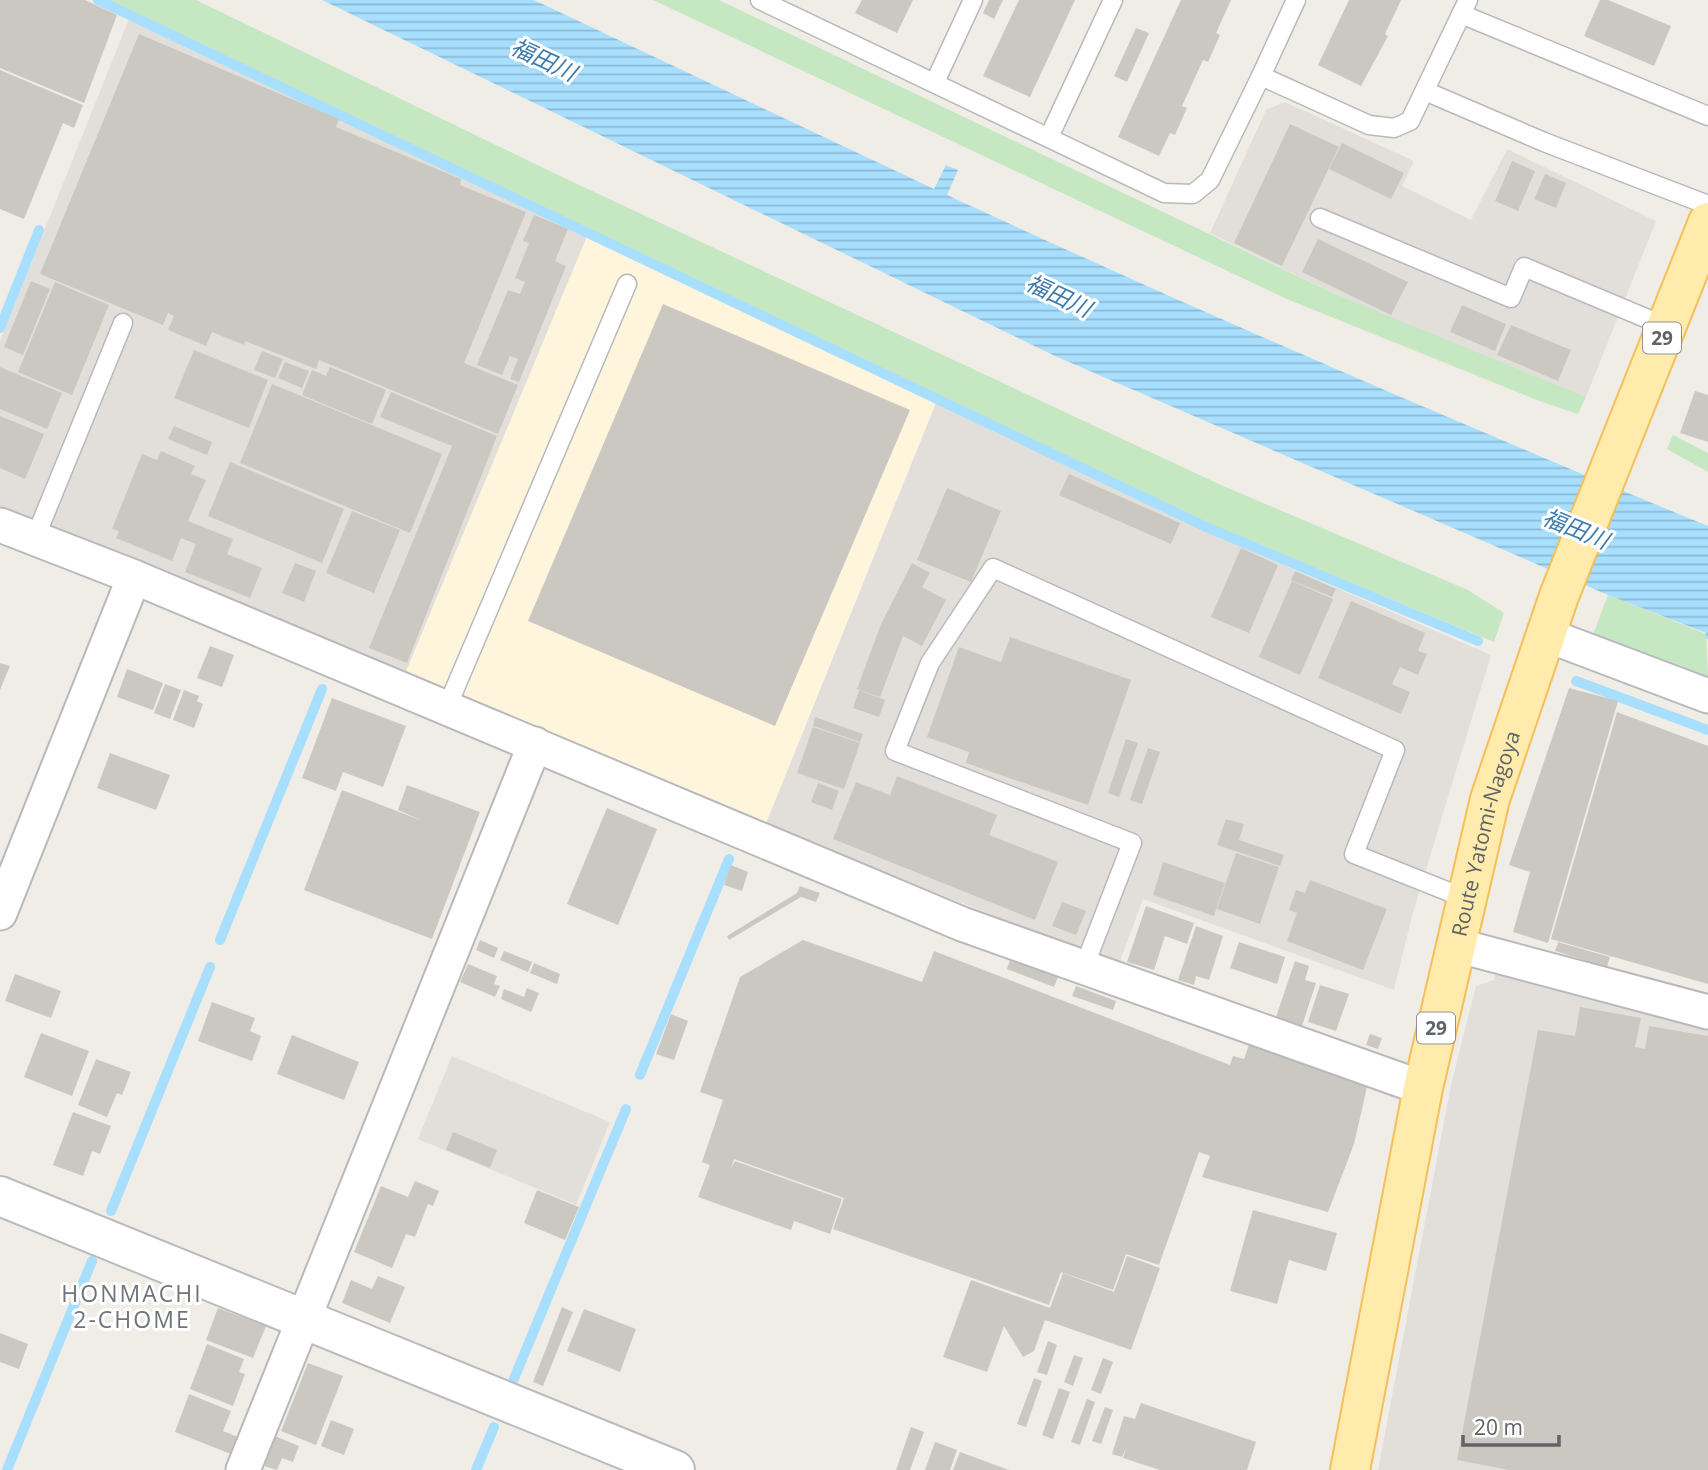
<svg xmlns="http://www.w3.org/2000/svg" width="1708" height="1470" font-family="'Open Sans','Noto Sans JP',sans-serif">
<defs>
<pattern id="water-rules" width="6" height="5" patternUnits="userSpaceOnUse" patternTransform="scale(1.75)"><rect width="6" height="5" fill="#a8dfff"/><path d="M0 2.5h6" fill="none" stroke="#8cb8d2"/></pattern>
</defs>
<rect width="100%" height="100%" fill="#f0ede6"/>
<polygon fill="#fff5dd" points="587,236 936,403 765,826 404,676"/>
<g fill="#e2dfdb">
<polygon points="129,19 587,236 404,676 0,512 0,341"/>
<polygon points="1285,102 1414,161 1402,186 1471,220 1507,149 1656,221 1586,397 1463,349 1333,293 1210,233 1266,110"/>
<polygon points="936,403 1207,532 1491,655 1412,916 1394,990 1143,899 1119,964 765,826"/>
<polygon points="1498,962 1708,1019 1708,1470 1378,1470 1451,1085 1476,986 1494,980"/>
<polygon points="452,1056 610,1122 576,1205 418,1139"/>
</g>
<g fill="#c5e8c3">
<polygon points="105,0 196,0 558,175 1221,485 1468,590 1504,613 1494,642 1207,523"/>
<polygon points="653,0 719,0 1333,293 1586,397 1578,414 1542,402 1289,300"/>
<polygon points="1673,435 1708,453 1708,472 1667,449"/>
<polygon points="1608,595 1706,634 1708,678 1592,637"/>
</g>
<path fill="url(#water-rules)" d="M322,0H534L934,189L946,165L958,170L947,195C1198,311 1452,421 1708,526V639L1705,638L1706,633L1608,595L1055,356Z"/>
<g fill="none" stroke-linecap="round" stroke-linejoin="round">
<g stroke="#a8dfff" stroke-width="10">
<polyline points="98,0 1206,527 1478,641"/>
<polyline points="0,328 39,230"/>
<polyline points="1576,681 1708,730"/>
<polyline points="220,940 322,689"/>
<polyline points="640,1075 729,859"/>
<polyline points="111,1211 210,967"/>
<polyline points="513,1381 626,1109"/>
<polyline points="7,1470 92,1261"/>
<polyline points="476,1470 494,1427"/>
</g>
</g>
<g fill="#cbc8c2">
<polygon points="0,0 85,0 117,15 84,103 0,68"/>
<polygon points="862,0 913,0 897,33 855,13"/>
<polygon points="989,0 1003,0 994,19 983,13"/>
<polygon points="1019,0 1075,0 1030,97 983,76"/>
<polygon points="1181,0 1231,0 1216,33 1220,35 1208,62 1203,60 1182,106 1187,108 1175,135 1170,133 1159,156 1118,137"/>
<polygon points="1349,0 1401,0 1385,34 1388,36 1361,86 1318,65"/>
<polygon points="1600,0 1608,0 1671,26 1654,66 1584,36"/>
<polygon points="1136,28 1149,33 1127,82 1114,76"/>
<polygon points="139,34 339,119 336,127 461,179 460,185 526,212 464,363 518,385 498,434 319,360 316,369 245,341 244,345 212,332 206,346 168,330 174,316 168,313 163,325 40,274"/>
<polygon points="0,70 83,105 74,128 63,123 24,219 0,209"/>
<polygon points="1290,124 1339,147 1282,266 1234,243"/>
<polygon points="1342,143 1404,173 1391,199 1329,169"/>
<polygon points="1512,161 1535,171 1518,211 1495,201"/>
<polygon points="1545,174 1566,183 1556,208 1534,199"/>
<polygon points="534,215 568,229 555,261 566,266 519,382 510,379 518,359 510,356 502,375 477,365 508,290 520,294 525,282 515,278 529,243 523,241"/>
<polygon points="1318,239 1408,282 1391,315 1302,272"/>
<polygon points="31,281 50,289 23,355 4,347"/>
<polygon points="55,282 109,305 72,395 18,372"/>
<polygon points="663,304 910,410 775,726 528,621"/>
<polygon points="1462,305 1506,324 1495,351 1450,332"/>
<polygon points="1511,325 1571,350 1558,381 1497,355"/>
<polygon points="194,350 268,380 249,428 174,398"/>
<polygon points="262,351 283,359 275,378 254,370"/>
<polygon points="285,362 309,371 302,388 278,378"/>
<polygon points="0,367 62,393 47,429 0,409"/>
<polygon points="330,367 386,390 372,424 302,395 312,370 326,376"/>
<polygon points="272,384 442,454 410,533 240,463"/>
<polygon points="1695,391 1708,395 1708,442 1680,433"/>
<polygon points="391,392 497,436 407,663 369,648 452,446 380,417"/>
<polygon points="0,416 44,434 25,479 0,468"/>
<polygon points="174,426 212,442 207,455 168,439"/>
<polygon points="161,451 195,466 191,474 206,480 188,521 233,539 227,554 262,568 250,598 185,572 196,544 181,538 172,561 116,538 119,531 112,529 142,454 157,460"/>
<polygon points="230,462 344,509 322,563 208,516"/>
<polygon points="1069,474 1180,523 1171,544 1059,495"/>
<polygon points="947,488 1001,511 971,582 917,560"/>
<polygon points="352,511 400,530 374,593 326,573"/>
<polygon points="1241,548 1278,565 1249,633 1211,617"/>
<polygon points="295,563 316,571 304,602 282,593"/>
<polygon points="912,563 930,573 922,587 946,600 922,646 903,636 880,697 857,689 881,624"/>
<polygon points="1295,571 1336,589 1332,597 1291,580"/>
<polygon points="1292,581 1333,599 1300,675 1259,657"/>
<polygon points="1351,601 1425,633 1418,651 1427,654 1418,675 1400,667 1392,684 1410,692 1401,714 1318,678"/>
<polygon points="1010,637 1131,680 1088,805 966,763 969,752 927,737 959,647 1001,662"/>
<polygon points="210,646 234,655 222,687 197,678"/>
<polygon points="0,663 10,666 0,690"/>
<polygon points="127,669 163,683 153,710 117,697"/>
<polygon points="165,684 181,690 170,719 154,713"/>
<polygon points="1569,688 1618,701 1548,943 1513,932 1530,872 1509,865"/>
<polygon points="184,690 199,696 197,701 203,704 194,728 173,720"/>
<polygon points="859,690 885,700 879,717 853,708"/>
<polygon points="332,698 406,726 383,787 343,772 336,791 302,778"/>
<polygon points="1617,712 1708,746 1708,984 1551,939"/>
<polygon points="815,717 863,734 860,742 813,726"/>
<polygon points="813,727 860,743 844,789 797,773"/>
<polygon points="1126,739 1138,743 1119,797 1108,793"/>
<polygon points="1148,748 1160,752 1142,804 1130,800"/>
<polygon points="110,753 170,775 156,810 97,788"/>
<polygon points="897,776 997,815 989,835 1058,862 1035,920 833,839 856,782 890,795"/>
<polygon points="818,783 839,791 832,810 811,802"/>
<polygon points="407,785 480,812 432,939 304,890 342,790 423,821 398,810"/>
<polygon points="607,808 657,829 618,925 567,904"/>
<polygon points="1226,819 1244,824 1239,840 1284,855 1280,866 1217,845"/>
<polygon points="1236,853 1279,867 1260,924 1217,909"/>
<polygon points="1163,862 1225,883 1214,916 1153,895"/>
<polygon points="731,865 748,872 742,891 724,885"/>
<polygon points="1310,880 1387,909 1363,970 1287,941 1297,913 1289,910 1296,890 1305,893"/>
<polygon points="800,886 820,893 816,902 801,897 729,940 727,936 797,893"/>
<polygon points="1062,902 1086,911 1076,935 1052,926"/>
<polygon points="1146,906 1194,923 1187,944 1165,936 1154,970 1127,962"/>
<polygon points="1196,926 1223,936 1209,980 1196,976 1194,985 1178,980"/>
<polygon points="480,940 498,948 494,958 476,950"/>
<polygon points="803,940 922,982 934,951 1230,1065 1233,1056 1244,1059 1249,1045 1367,1087 1354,1144 1328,1212 1202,1177 1210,1156 1199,1152 1159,1265 1126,1254 1113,1290 1061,1272 1049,1305 833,1229 844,1198 734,1159 731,1168 735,1161 842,1199 830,1234 794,1221 791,1230 698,1197 710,1165 702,1162 723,1100 700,1092 740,977"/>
<polygon points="1239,942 1285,957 1277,984 1230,968"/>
<polygon points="1558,942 1610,957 1607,967 1555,951"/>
<polygon points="504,951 532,962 528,972 500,960"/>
<polygon points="1010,960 1058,977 1054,987 1007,969"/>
<polygon points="1295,961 1309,966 1305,980 1316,983 1302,1026 1276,1017"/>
<polygon points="534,963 560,974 557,984 530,973"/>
<polygon points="468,964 497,976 494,984 500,986 495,997 460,982"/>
<polygon points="15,974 61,991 51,1018 5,1001"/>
<polygon points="1320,985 1349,994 1336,1031 1308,1022"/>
<polygon points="1076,986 1116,1001 1113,1010 1072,996"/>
<polygon points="527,988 539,993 531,1012 501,999 504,989 524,997"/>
<polygon points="212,1002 255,1018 250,1031 261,1036 252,1061 198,1041"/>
<polygon points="1580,1007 1641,1018 1635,1047 1645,1049 1649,1026 1708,1036 1708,1470 1509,1470 1457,1460 1538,1030 1575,1036"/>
<polygon points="671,1014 688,1021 674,1060 656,1054"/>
<polygon points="41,1033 89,1051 72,1096 24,1077"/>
<polygon points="1370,1034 1382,1038 1378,1049 1366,1045"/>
<polygon points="292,1035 359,1062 344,1100 277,1074"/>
<polygon points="96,1059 131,1072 122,1095 117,1093 107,1117 78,1105"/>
<polygon points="73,1112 111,1126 100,1154 92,1151 83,1176 53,1165"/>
<polygon points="453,1132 497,1150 490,1168 446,1150"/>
<polygon points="415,1181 439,1191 433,1206 428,1204 415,1237 406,1234 392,1268 354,1252 381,1186 408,1197"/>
<polygon points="537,1190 579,1207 565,1240 524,1223"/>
<polygon points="1253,1210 1337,1233 1326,1271 1289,1260 1277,1304 1230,1291"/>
<polygon points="1127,1256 1160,1268 1131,1350 1045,1320 1034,1351 1023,1357 1004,1326 987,1372 943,1357 971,1280 1050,1308 1063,1273 1114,1292"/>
<polygon points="378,1276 405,1287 390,1323 342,1303 351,1280 372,1289"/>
<polygon points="562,1307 573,1312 543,1386 533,1382"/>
<polygon points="218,1308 266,1326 253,1358 206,1340"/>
<polygon points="584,1309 636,1329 620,1372 567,1351"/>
<polygon points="0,1333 28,1344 19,1369 0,1362"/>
<polygon points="1048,1341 1057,1345 1047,1375 1037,1372"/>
<polygon points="207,1344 244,1359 239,1372 245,1374 233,1406 190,1389"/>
<polygon points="1074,1355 1083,1358 1073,1386 1064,1382"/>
<polygon points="1103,1358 1113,1362 1101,1394 1091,1390"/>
<polygon points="308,1363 343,1376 316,1445 281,1431"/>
<polygon points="1034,1378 1042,1381 1026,1427 1017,1424"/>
<polygon points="1059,1388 1070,1392 1053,1439 1042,1435"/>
<polygon points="189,1394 231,1411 223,1431 238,1437 231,1454 175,1432"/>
<polygon points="1087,1399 1095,1402 1080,1445 1071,1442"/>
<polygon points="1141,1403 1256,1442 1247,1470 1160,1470 1123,1458 1126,1448 1122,1457 1112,1454 1124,1416 1135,1419"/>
<polygon points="1105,1407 1113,1410 1101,1444 1092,1441"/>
<polygon points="331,1420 354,1429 344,1455 321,1446"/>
<polygon points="911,1427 924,1432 910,1470 896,1470"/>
<polygon points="275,1436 299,1446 293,1462 282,1458 277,1470 264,1466"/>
<polygon points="935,1442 957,1450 950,1470 925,1470"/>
<polygon points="960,1452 1009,1470 953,1470"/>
</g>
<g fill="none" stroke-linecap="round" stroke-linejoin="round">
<g stroke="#b7b9bd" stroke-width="21">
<g id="lane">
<polyline points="760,0 1164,193 1193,194 1210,180 1261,76 1369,125 1394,128 1410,121 1468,0"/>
<polyline points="1461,14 1708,116"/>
<polyline points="1261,76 1296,0"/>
<polyline points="935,82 973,0"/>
<polyline points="1425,91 1544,142 1708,205"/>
<polyline points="1049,137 1113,0"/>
<polyline points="1320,218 1511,298 1524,267 1667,327"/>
<polyline points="35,538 123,323"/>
<polyline points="447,707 627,284"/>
<polyline points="1084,967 1132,843 895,751 930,663 993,568 1395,750 1354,854 1467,899"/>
</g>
</g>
<g stroke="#b7b9bd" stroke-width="37">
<g id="street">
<polyline points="0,525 134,577 962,924 1423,1088"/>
<polyline points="1544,634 1708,696"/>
<polyline points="0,913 134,577"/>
<polyline points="1456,945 1708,1012"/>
<polyline points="243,1470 535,744"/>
</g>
</g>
<g stroke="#b8bbc0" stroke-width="42">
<polyline id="secondary" points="0,1196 675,1470"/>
</g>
<g stroke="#f5bf5a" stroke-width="42">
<g id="primary">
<path id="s1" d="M1350,1470L1423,1088L1490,799L1559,596L1708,222"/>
</g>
</g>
<use href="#lane" stroke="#fff" stroke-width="18"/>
<use href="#street" stroke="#fff" stroke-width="33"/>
<use href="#secondary" stroke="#fff" stroke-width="38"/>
<use href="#primary" stroke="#ffecad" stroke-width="38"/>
</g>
<g text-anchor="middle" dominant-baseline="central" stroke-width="6" stroke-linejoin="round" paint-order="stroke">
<g fill="#fff" stroke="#8e9295" stroke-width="2">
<rect x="1643" y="322.5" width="38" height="31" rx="5"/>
<rect x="1417" y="1012.5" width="38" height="31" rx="5"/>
</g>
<g font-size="19" font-weight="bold" fill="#5e6367">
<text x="1662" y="338">29</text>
<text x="1436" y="1028">29</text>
</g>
<g font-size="21" fill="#5e6367" stroke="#fff">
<text stroke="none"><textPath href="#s1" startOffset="651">Route Yatomi-Nagoya</textPath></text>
</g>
<g font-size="23" font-style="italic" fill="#3d7bad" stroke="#fff">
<text transform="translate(544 59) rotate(25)">福田川</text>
<text transform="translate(1059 295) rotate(25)">福田川</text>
<text transform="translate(1576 528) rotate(22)">福田川</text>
</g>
<g font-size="23" letter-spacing="2" fill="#6f7579" stroke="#fff">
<text x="132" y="1293">HONMACHI<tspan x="132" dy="26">2-CHOME</tspan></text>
</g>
</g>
<path d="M1463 1435v10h96v-10" fill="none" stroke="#5e6367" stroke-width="3.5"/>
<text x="1474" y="1435" font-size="21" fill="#5e6367" stroke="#ffffff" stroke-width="5" paint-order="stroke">20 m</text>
</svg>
